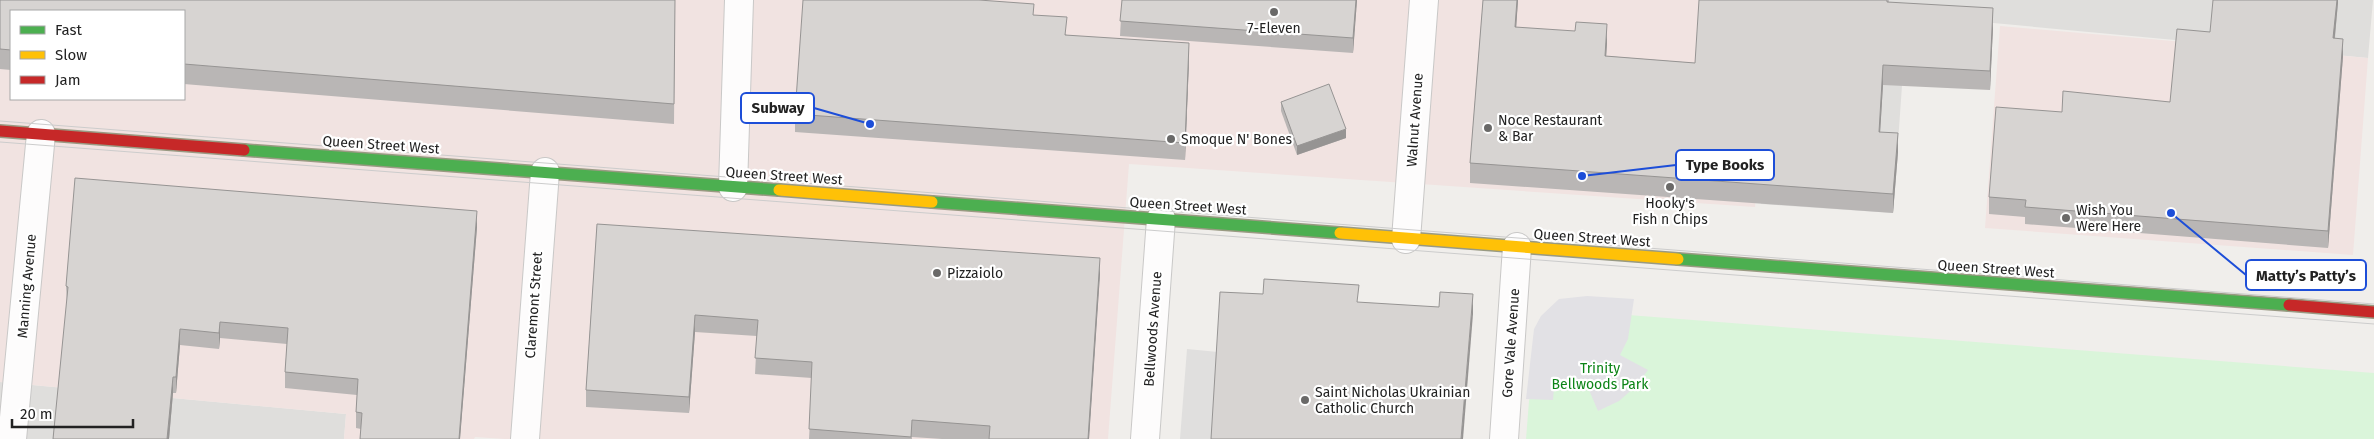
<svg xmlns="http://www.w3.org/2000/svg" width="2374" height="439" font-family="'Fira Sans',sans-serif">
<rect width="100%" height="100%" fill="#f0eeeb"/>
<g fill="#dfdedc">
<polygon points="1775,0 2373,0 2368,58 1907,15 1893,213 1761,204"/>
<polygon points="0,382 346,414 344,439 0,439"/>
</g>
<g fill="#f1e3e1" fill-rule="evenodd">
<path d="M0,0H1771L1755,207L1129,164L1108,439H505L475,437L474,439H344L346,414L0,382ZM11,11H184V99H11Z"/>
<polygon points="2000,26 2368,58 2353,255 1985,228"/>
</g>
<polygon fill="#daf5da" points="1577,311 2374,373 2374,439 1526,439 1529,401 1540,348"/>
<polygon fill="#e0dfde" points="1187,349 1218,352 1212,439 1180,439"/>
<polygon fill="#e2e1e5" points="1587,296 1634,299 1628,339 1620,355 1648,370 1636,386 1619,401 1598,411 1586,383 1571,388 1554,388 1553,400 1526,399 1534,329 1541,316 1559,299"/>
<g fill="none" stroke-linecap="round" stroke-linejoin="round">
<g stroke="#c9c8c7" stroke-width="30">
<g id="street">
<polyline points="733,187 739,0"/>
<polyline points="1406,239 1424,0"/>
<polyline points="12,439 41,134"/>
<polyline points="525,439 545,172"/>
<polyline points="1145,439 1161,219"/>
<polyline points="1504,439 1517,247"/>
</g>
</g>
<g stroke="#999a82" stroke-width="14">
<g id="fast">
<polyline points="244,150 779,190"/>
<polyline points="932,202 1340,233"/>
<polyline points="1678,259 2289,305"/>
</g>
</g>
<g stroke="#999a82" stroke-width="14">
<g id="slow">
<polyline points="779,190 932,202"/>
<polyline points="1340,233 1678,259"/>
</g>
</g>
<g stroke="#999a82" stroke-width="14">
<g id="jam">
<polyline points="0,131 244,150"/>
<polyline points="2289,305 2374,312"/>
</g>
</g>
<use href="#street" stroke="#fdfcfc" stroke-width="28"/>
<use href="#fast" stroke="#4caf50" stroke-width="11"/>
<use href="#slow" stroke="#ffc107" stroke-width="11"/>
<use href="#jam" stroke="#c62828" stroke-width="11"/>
<g stroke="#ccc" stroke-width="1">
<polyline points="0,121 2374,304"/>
<polyline points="0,142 2374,324"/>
</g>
</g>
<g fill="#b9b6b5">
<polygon points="0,0 675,0 674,124 184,84 184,11 11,11 11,70 0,69"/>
<polygon points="1122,0 1357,0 1353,53 1120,36"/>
<polygon points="1483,0 1518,0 1516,27 1607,43 1606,56 1695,63 1889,0 1889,2 1993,27 1990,90 1883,85 1880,132 1898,152 1893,213 1470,183 1470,163"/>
<polygon points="2338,0 2335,38 2343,56 2328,248 2025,224 2025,217 1989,214 1989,197 2062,112 2170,102"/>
<polygon points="1034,15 1067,35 1189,60 1185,160 795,132 795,114"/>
<polygon points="1281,102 1346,138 1297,155 1281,111"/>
<polygon points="597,224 1100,274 1089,439 942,439 912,437 912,439 809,439 812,378 755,374 757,336 695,332 689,413 586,407 586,390"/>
<polygon points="477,227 460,439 360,439 361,429 356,428 356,412 357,395 285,388 285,372 287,344 220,338 219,349 180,345 176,393 173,393 169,439 53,439 67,302 66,286"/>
</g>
<g fill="#969493">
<polygon points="1356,0 1357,0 1353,53 1353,38"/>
<polygon points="1517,0 1518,0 1515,46 1515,27"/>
<polygon points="2337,0 2338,0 2338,3 2333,55 2333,38"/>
<polygon points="1993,8 1993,27 1990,90 1990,71"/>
<polygon points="1607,24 1607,43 1605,76 1605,56"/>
<polygon points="2343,39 2343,56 2328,248 2328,231"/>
<polygon points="1189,43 1189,60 1185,160 1185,143"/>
<polygon points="1883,65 1883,85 1879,151 1879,132"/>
<polygon points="1346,129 1346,138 1297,155 1297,146"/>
<polygon points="1898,133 1898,152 1893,213 1893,194"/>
<polygon points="477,211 477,227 460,439 459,439"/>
<polygon points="1100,258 1100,274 1089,439 1088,439"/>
<polygon points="1473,294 1473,314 1463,439 1461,439"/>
<polygon points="695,315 695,332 689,413 689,397"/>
<polygon points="220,322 220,338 219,349 219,333"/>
<polygon points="180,329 180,345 176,393 176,377"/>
<polygon points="173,377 173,393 169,439 167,439"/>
</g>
<g fill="#d7d4d2" stroke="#969493">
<polygon points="0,0 675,0 674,104 184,64 184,11 11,11 11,50 0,49"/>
<polygon points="803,0 979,0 1034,4 1033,15 1067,17 1065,35 1189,43 1185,143 795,114"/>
<polygon points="1122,0 1356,0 1353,38 1120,21"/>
<polygon points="1483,0 1517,0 1515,27 1575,31 1576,22 1607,24 1605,56 1695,63 1699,0 1887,0 1887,2 1993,8 1990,71 1883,65 1879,132 1898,133 1893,194 1470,163"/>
<polygon points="2213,0 2337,0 2333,38 2343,39 2328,231 2025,207 2026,200 1989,197 1996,107 2062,112 2063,91 2170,102 2177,29 2210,32"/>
<polygon points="1329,84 1346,129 1297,146 1281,102"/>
<polygon points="75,178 477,211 459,439 360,439 362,413 356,412 358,379 285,372 288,328 220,322 219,333 180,329 176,377 173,377 167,439 53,439 68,287 66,286"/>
<polygon points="597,224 1100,258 1088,439 989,439 990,426 912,420 911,437 809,429 812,362 755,358 758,320 695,315 689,397 586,390"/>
<polygon points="1264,279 1359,285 1357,302 1439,307 1440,292 1473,294 1461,439 1211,439 1220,292 1263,294"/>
</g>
<g fill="#6a6968" stroke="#fff" stroke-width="2">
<circle cx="1274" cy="12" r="5"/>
<circle cx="1488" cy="128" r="5"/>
<circle cx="1171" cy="139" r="5"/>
<circle cx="1670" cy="187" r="5"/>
<circle cx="2066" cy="218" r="5"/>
<circle cx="937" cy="273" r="5"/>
<circle cx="1305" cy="400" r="5"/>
</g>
<g text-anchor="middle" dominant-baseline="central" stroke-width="4.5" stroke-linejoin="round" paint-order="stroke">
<g font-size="14" fill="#222" stroke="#fff" text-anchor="start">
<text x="1274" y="28" text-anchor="middle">7-Eleven</text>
<text x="1498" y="120">Noce Restaurant<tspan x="1498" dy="16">&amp; Bar</tspan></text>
<text x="1181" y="139">Smoque N' Bones</text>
<text x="1670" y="203" text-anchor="middle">Hooky's<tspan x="1670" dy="16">Fish n Chips</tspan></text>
<text x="2076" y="210">Wish You<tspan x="2076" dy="16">Were Here</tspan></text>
<text x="947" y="273">Pizzaiolo</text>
<text x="1315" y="392">Saint Nicholas Ukrainian<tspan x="1315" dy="16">Catholic Church</tspan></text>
</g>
<g font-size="14" fill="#222" stroke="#fff">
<text transform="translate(1415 120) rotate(-86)">Walnut Avenue</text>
<text transform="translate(381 145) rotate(4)">Queen Street West</text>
<text transform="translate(784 176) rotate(4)">Queen Street West</text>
<text transform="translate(1188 206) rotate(4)">Queen Street West</text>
<text transform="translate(1592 238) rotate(4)">Queen Street West</text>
<text transform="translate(1996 269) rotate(4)">Queen Street West</text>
<text transform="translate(27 286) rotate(-85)">Manning Avenue</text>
<text transform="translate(534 305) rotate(-86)">Claremont Street</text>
<text transform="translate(1153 329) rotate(-86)">Bellwoods Avenue</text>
<text transform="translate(1511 343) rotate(-86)">Gore Vale Avenue</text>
</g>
<g font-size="14" fill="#0c8416" stroke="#fff">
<text x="1600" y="368">Trinity<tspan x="1600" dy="16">Bellwoods Park</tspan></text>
</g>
</g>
<path fill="none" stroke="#1d4ed8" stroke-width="2" d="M870 124L814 108M1582 176L1676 165M2171 213L2246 275"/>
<g fill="#1d4ed8" stroke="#fff" stroke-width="2">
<circle cx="870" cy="124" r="5"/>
<circle cx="1582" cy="176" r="5"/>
<circle cx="2171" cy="213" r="5"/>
</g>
<g fill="#fff" stroke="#1d4ed8" stroke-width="2">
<rect x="741" y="93" width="73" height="30" rx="5"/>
<rect x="1676" y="150" width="98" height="30" rx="5"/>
<rect x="2246" y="260" width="120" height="30" rx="5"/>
</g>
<g font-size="15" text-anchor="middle" font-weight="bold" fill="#222">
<text x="778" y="113">Subway</text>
<text x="1725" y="170">Type Books</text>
<text x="2306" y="281">Matty’s Patty’s</text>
</g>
<rect x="10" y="10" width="175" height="90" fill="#ffffff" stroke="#a7a7a7"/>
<rect x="20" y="26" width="25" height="8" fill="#4caf50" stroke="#a7a7a7"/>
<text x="55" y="35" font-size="15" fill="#222222">Fast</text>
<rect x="20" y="51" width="25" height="8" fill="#ffc107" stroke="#a7a7a7"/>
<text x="55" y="60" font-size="15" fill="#222222">Slow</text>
<rect x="20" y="76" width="25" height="8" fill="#c62828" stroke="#a7a7a7"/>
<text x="55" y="85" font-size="15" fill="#222222">Jam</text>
<path d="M12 419v8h121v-8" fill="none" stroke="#222222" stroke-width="2.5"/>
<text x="20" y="419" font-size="15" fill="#222222" stroke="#ffffff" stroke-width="4" paint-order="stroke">20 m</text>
</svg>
